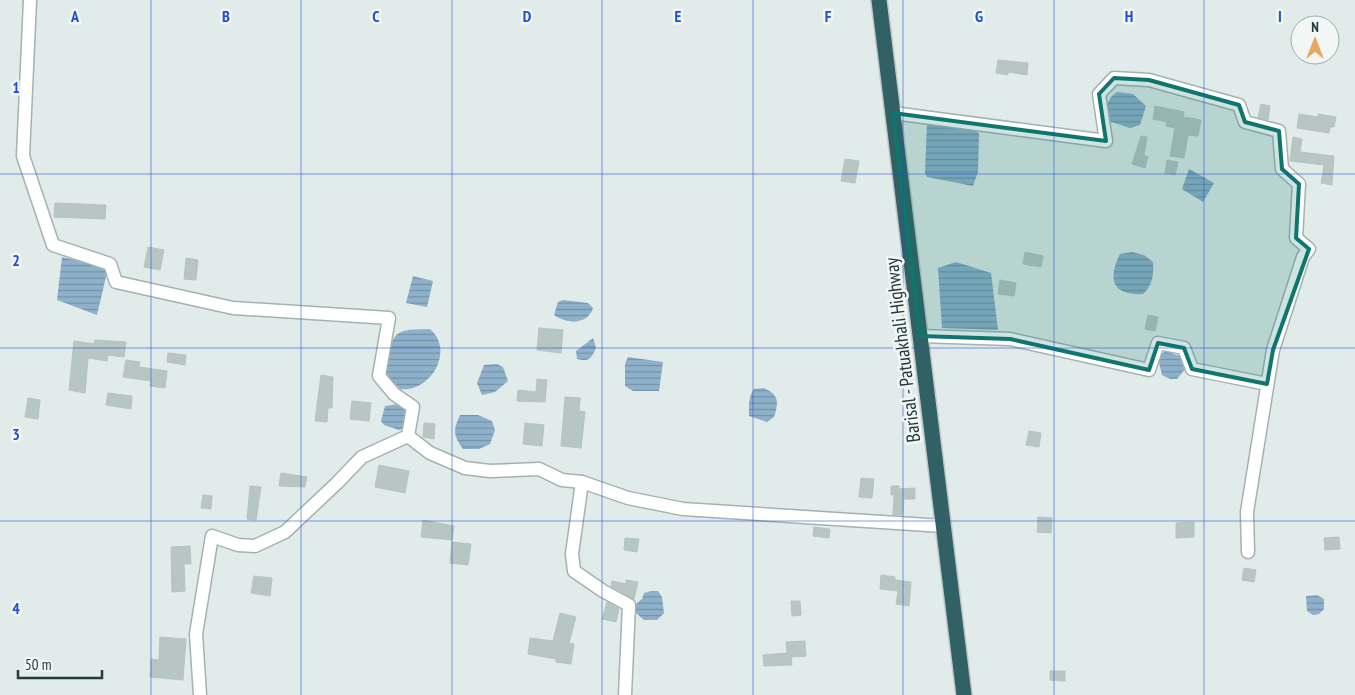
<svg xmlns="http://www.w3.org/2000/svg" width="1355" height="695" font-family="'PT Sans Narrow',sans-serif">
<defs>
<pattern id="water-rules" width="6" height="5" patternUnits="userSpaceOnUse" patternTransform="scale(1.25)"><rect width="6" height="5" fill="#8eb1cb"/><path d="M0 2.5h6" fill="none" stroke="#7491a6"/></pattern>
</defs>
<rect width="100%" height="100%" fill="#e1ebe9"/>
<g fill="url(#water-rules)">
<path d="M1117,92L1133,94L1146,106L1140,125L1130,128L1108,121C1107,108 1105,100 1117,92Z"/>
<polygon points="927,122 960,123 979,133 978,172 973,186 927,177 925,173"/>
<polygon points="1189,169 1214,183 1203,202 1182,189"/>
<path d="M1132,252L1144,255L1153,262C1154,275 1152,286 1143,294C1111,296 1108,278 1120,254Z"/>
<polygon points="62,257 108,268 97,315 57,300"/>
<polygon points="956,262 991,273 998,330 942,328 938,268"/>
<polygon points="413,276 433,281 427,307 406,303"/>
<path d="M563,300L588,303L593,308C588,325 567,324 554,315L558,302Z"/>
<path d="M430,329C455,350 431,393 400,389C396,384 388,378 387,374C383,365 390,338 399,333C407,328 421,330 430,329Z"/>
<path d="M593,338L596,348C591,359 589,362 577,359L576,351Z"/>
<polygon points="1165,351 1180,356 1186,368 1177,379 1170,379 1162,375 1158,358"/>
<polygon points="628,357 663,362 659,391 633,391 625,386 625,364"/>
<polygon points="497,364 503,367 508,381 495,392 482,395 477,383 484,365"/>
<path d="M764,388C779,395 779,402 774,417L767,422L749,416C749,406 748,397 754,389Z"/>
<polygon points="398,404 405,408 406,415 404,428 399,430 384,425 381,421 385,406"/>
<path d="M460,415H478L492,421L495,430L490,444L479,449H463C453,435 453,430 460,415Z"/>
<polygon points="651,591 658,591 662,597 664,613 657,620 644,620 636,613 636,604 642,599 644,593"/>
<polygon points="1317,595 1324,599 1324,609 1319,614 1313,615 1307,611 1306,596"/>
</g>
<g fill="#b7c5c3" stroke="#b4c4c1">
<polygon points="998,60 1028,63 1027,75 1008,72 1008,75 996,73"/>
<polygon points="1261,104 1270,106 1268,120 1258,117"/>
<polygon points="1155,106 1184,112 1183,117 1201,120 1198,136 1188,135 1184,158 1170,156 1175,128 1166,126 1167,122 1153,119"/>
<polygon points="1299,114 1318,117 1318,114 1336,117 1334,127 1330,127 1329,133 1297,128"/>
<polygon points="1141,136 1147,137 1144,155 1148,157 1145,168 1132,164"/>
<polygon points="1293,137 1302,139 1300,152 1334,156 1332,185 1321,183 1324,165 1290,161"/>
<polygon points="845,159 859,161 855,183 841,181"/>
<polygon points="1167,160 1178,162 1175,175 1165,173"/>
<polygon points="55,203 106,205 105,219 54,217"/>
<polygon points="148,247 164,250 160,270 144,267"/>
<polygon points="1025,252 1043,256 1041,267 1023,264"/>
<polygon points="186,258 198,260 196,280 184,279"/>
<polygon points="1000,280 1016,283 1014,296 998,294"/>
<polygon points="1148,315 1158,317 1155,331 1145,329"/>
<polygon points="539,328 563,330 561,353 537,350"/>
<polygon points="95,340 126,342 124,357 108,355 107,361 88,358 85,393 69,390 74,341 94,344"/>
<polygon points="168,353 186,355 185,365 167,362"/>
<polygon points="126,360 140,362 139,367 167,371 165,388 150,386 151,381 123,377"/>
<polygon points="321,375 333,377 332,408 328,408 327,422 315,421"/>
<polygon points="537,379 547,380 545,402 517,401 518,390 536,392"/>
<polygon points="108,393 132,396 131,409 106,405"/>
<polygon points="565,397 580,398 579,411 585,412 581,448 561,446"/>
<polygon points="28,398 40,400 38,419 25,417"/>
<polygon points="352,401 371,403 369,421 350,419"/>
<polygon points="424,423 435,424 434,439 423,437"/>
<polygon points="525,423 544,425 542,446 523,444"/>
<polygon points="1029,431 1041,433 1039,447 1026,445"/>
<polygon points="379,465 409,471 405,493 375,487"/>
<polygon points="281,473 307,477 305,487 279,486"/>
<polygon points="861,478 874,479 872,498 859,497"/>
<polygon points="250,486 261,487 256,520 247,519"/>
<polygon points="891,486 899,486 899,489 915,488 915,499 904,499 903,515 893,515 894,495 891,495"/>
<polygon points="203,495 212,496 211,509 201,508"/>
<polygon points="1038,517 1052,518 1051,533 1037,532"/>
<polygon points="423,520 454,526 452,540 421,537"/>
<polygon points="1194,522 1194,537 1176,538 1176,523"/>
<polygon points="814,527 830,529 829,538 813,536"/>
<polygon points="1339,537 1340,549 1325,550 1324,538"/>
<polygon points="625,538 639,539 637,552 624,550"/>
<polygon points="452,542 471,544 468,565 450,563"/>
<polygon points="190,546 191,564 184,564 185,591 172,592 171,547"/>
<polygon points="1244,568 1256,570 1254,582 1242,580"/>
<polygon points="881,575 895,577 895,580 911,582 909,606 896,604 898,591 880,589"/>
<polygon points="254,576 272,578 270,596 251,593"/>
<polygon points="626,580 638,582 634,599 611,586 612,581 626,584"/>
<polygon points="791,601 800,601 801,615 792,616"/>
<polygon points="607,602 619,609 616,622 602,619"/>
<polygon points="560,613 576,617 569,643 574,644 571,664 556,662 556,659 528,654 530,638 553,641"/>
<polygon points="160,637 186,639 183,680 150,677 151,659 159,660"/>
<polygon points="805,641 806,656 791,657 792,665 764,666 763,655 787,653 786,642"/>
<polygon points="1050,671 1065,671 1065,681 1050,680"/>
</g>
<g fill="none" stroke-linecap="round" stroke-linejoin="round">
<g stroke="#a4b2b1" stroke-width="15">
<g id="minor">
<polyline points="30,0 23,156 53,245 110,264 116,282 233,308 389,318 379,376 394,394 413,407 408,436 430,453 465,468 490,471 539,469 562,480 582,482 628,498 683,509 943,526"/>
<polyline points="893,113 1106,141 1099,94 1114,78 1149,80 1239,105 1245,122 1279,131 1282,169 1299,184 1296,238 1309,249 1303,257 1273,350 1247,512 1248,552"/>
<polyline points="920,336 1010,339 1149,370 1158,343 1184,348 1192,369 1267,384"/>
<polyline points="582,482 572,554 574,571 603,591 629,605 625,695"/>
<polyline points="200,695 196,634 212,536 238,545 255,546 285,532 337,483 362,457 408,436"/>
</g>
</g>
<g stroke="#c1c8c8" stroke-width="18">
<polyline id="highway" points="879,0 964,695"/>
</g>
<use href="#minor" stroke="#fff" stroke-width="12"/>
<use href="#highway" stroke="#316164" stroke-width="15"/>
</g>
<path fill="#0f766e" fill-opacity="0.2" stroke="#0f766e" stroke-width="4" stroke-linejoin="round" d="M1114,78L1149,80L1239,105L1245,122L1279,131L1282,169L1299,184L1296,238L1309,249L1273,350L1267,384L1192,369L1184,348L1158,343L1149,370L1010,339L920,336L893,113L1106,141L1099,94Z"/>
<path fill="none" stroke="#1d4ed8" stroke-width="1" stroke-opacity="0.55" d="M151,0V695M301,0V695M452,0V695M602,0V695M753,0V695M903,0V695M1054,0V695M1204,0V695M0,174H1355M0,348H1355M0,521H1355"/>
<g text-anchor="middle" dominant-baseline="central" stroke-width="5" stroke-linejoin="round" paint-order="stroke">
<g font-size="19" fill="#233a3a" stroke="#f2f7f6">
<text transform="translate(902 350) rotate(-97)">Barisal - Patuakhali Highway</text>
</g>
</g>
<g font-size="16" text-anchor="middle" font-weight="bold" fill="#1d4ed8" stroke="#f2f7f6" stroke-width="5" stroke-linejoin="round" paint-order="stroke">
<text x="75" y="22">A</text>
<text x="226" y="22">B</text>
<text x="376" y="22">C</text>
<text x="527" y="22">D</text>
<text x="678" y="22">E</text>
<text x="828" y="22">F</text>
<text x="979" y="22">G</text>
<text x="1129" y="22">H</text>
<text x="1280" y="22">I</text>
<text x="16" y="93">1</text>
<text x="16" y="266">2</text>
<text x="16" y="440">3</text>
<text x="16" y="614">4</text>
</g>
<g transform="translate(1315 40)"><circle r="24" fill="#f2f7f6" stroke="#9fabab"/>
<path d="M0-4L9 19L0 12L-9 19Z" fill="#e7a763"/>
<text y="-8" font-size="14" font-weight="bold" text-anchor="middle" fill="#233a3a">N</text>
</g>
<path d="M18 670v8h84v-8" fill="none" stroke="#233a3a" stroke-width="2.5"/>
<text x="25" y="670" font-size="15" fill="#233a3a" stroke="#f2f7f6" stroke-width="4" paint-order="stroke">50 m</text>
</svg>
